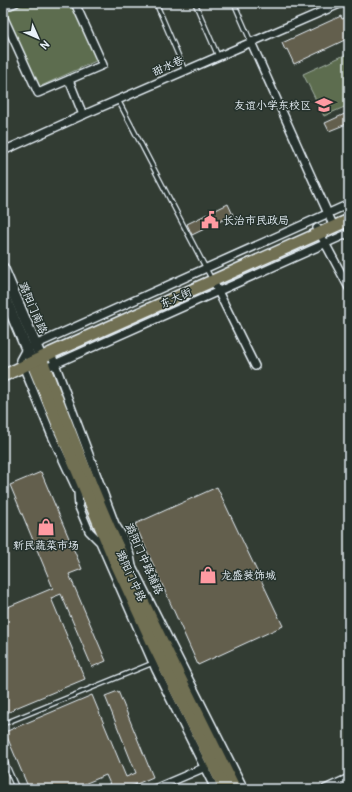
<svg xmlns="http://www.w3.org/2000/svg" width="352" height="792" font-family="Pangolin,'LXGW WenKai TC',sans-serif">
<rect width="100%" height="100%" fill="#323c33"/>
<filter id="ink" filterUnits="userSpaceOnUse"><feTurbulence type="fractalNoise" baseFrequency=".025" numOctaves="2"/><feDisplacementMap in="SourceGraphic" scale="8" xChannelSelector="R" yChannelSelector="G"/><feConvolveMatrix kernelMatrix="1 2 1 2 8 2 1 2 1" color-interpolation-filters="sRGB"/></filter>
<g filter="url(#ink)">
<g fill="#5d6d4f" stroke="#a2afa4">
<polygon points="27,3 72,3 98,60 39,87 5,12"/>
<polygon points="349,53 349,105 324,116 303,74"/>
</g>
<g fill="#645e4d" stroke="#e8f1f8">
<polygon points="341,16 342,19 349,16 349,38 294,64 287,49 285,50 282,43"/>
<polygon points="349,112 349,123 329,131 325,123"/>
<polygon points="228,204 233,215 192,235 187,224"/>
<polygon points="41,472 82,569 69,574 106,661 92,667 61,594 51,598 85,679 13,709 14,710 3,714 3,609 53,588 10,485"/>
<polygon points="217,487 283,626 198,665 135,524"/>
<polygon points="118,691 153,777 125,789 98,789 110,784 106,775 72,789 29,789 5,732 92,695 126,777 136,773 105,696"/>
</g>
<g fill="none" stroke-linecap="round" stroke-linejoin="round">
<g stroke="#e8f1f8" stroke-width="6">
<g id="lane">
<polyline points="156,3 185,71"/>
<polyline points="195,3 218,56"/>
<polyline points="234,3 251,42"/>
<polyline points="118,100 212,280"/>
<polyline points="3,724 153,663"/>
<polyline points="3,757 17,789"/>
</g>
</g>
<g stroke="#e8f1f8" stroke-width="10">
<g id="street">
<polyline points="3,8 15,3"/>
<polyline points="3,16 38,93 103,65 75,3"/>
<polyline points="251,42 334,227"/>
<polyline points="69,80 83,115"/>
<polyline points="3,151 83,115 342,3"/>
<polyline points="317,228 349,288"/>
<polyline points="213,281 255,366"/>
<path d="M51,353L115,524C124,537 130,550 132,566L244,789"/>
<polyline points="20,360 26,349 349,204"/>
<polyline points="27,367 23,366 51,434 78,492 79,507 89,531 100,542 156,670 215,789"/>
<polyline points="41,368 45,368 55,364 349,233"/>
<polyline points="154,789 208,766"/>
<polyline points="325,789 349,778"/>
<polyline points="343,789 349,786"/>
</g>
</g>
<g stroke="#e8f1f8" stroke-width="13">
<g id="secondary">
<polyline points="3,268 41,358"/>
<polyline points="3,293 32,362"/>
</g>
</g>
<g stroke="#e8f1f8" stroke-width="14">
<g id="primary">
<path d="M41,358C67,424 92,490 121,554C157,634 197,711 235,789"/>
<polyline points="32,362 113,557 153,644 225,789"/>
<polyline points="3,376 51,353 349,220"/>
</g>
</g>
<use href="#lane" stroke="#26332d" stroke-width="3.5"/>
<use href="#street" stroke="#26332d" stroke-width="7"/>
<use href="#secondary" stroke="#26332d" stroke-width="10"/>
<use href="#primary" stroke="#716f52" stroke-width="11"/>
</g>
</g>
<defs>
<g id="school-bare" transform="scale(1.38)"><path d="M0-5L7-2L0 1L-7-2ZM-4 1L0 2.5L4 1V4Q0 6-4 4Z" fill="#ff9aa2" stroke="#26332d" stroke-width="2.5" paint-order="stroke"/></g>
<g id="civic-bare" transform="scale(1.38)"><path d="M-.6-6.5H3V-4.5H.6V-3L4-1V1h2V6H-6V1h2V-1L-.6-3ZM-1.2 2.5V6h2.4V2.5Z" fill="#ff9aa2" stroke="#26332d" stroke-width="2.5" paint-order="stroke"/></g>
<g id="shop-bare" transform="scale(1.38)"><path d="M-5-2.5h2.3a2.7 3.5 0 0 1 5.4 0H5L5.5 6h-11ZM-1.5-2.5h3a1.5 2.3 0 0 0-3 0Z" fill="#ff9aa2" stroke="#26332d" stroke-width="2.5" paint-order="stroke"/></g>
</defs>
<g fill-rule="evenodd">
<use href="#school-bare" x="324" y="105"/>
<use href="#civic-bare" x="210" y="220"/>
<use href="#shop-bare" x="46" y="527"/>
<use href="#shop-bare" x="208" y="575"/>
</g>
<g text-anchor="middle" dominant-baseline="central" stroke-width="3" stroke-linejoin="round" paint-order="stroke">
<g font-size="11" fill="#e8f1f8" stroke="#26332d">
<text transform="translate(168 66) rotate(-24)">甜水巷</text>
<text transform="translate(176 298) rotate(-24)">东大街</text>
<text transform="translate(33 308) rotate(67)">潞阳门南路</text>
<text transform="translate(144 559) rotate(66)">潞阳门中路辅路</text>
<text transform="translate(131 576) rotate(65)">潞阳门中路</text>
</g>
<g font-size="11" fill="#e8f1f8" stroke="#26332d" text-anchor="start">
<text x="311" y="105" text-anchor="end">友谊小学东校区</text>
<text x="223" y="220">长治市民政局</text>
<text x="46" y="545" text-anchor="middle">新民蔬菜市场</text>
<text x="221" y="575">龙盛装饰城</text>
</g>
</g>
<rect width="352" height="792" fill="none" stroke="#26332d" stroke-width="16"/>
<rect x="8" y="8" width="336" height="776" fill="none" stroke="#e8f1f8" stroke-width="1.5" filter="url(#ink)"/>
<g transform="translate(38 38) rotate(135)" stroke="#26332d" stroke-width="3" paint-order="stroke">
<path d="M0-3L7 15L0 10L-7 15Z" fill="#e8f1f8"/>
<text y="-6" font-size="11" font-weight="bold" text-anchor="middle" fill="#e8f1f8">N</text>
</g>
</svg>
